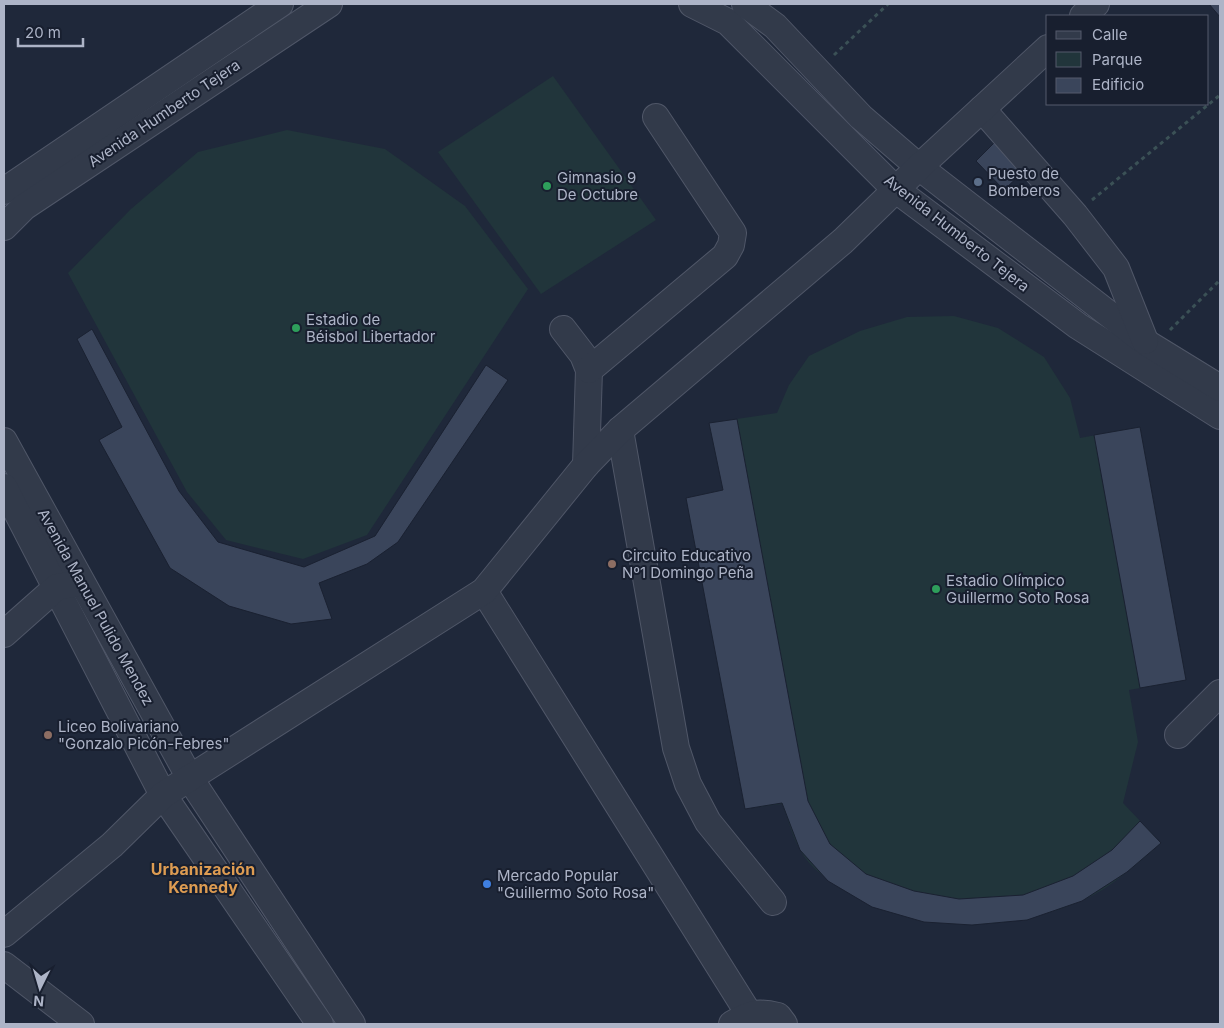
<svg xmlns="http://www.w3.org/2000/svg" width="1224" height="1028" font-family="Inter,sans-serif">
<rect width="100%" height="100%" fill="#1f283a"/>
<g fill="#21353b">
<polygon points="553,76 656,220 541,294 438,152"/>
<polygon points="287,130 385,149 465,206 528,289 367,535 303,559 226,540 187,492 68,273 131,209 198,152"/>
<path d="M954,316L998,328L1044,357L1070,398L1080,438L1140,427L1186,680L1129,690L1138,742L1123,803L1161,843C1137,864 1111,888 1081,901C1006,933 919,934 847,892C830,882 810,868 800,850C792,836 788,818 782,804L745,809L686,498L723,490L709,423L777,413L789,385L809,356L860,331L907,317Z"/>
</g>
<g fill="#3a455b" stroke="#1a2131">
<polygon points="1209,4 1220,4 1220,17"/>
<polygon points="995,142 1024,171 1004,190 976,161"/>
<polygon points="92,329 179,491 218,542 304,567 375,536 486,365 508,380 398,542 367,564 319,583 332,619 291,624 229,606 170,568 99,440 122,427 77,339"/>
<polygon points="737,419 808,801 830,844 866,874 914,891 959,899 1023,895 1073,876 1112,850 1140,821 1161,843 1127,872 1082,901 1027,920 972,925 924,922 872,907 828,881 800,850 782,803 745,809 686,498 723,490 709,423"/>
<polygon points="1140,427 1186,680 1140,688 1094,435"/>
</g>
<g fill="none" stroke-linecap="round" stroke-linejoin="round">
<g stroke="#505768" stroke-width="28">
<g id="minor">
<polyline points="692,4 728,22 895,189 1078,326 1220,416"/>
<polyline points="745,4 775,26 861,117 919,167 1145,342 1220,388"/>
<polyline points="1083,16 1096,4"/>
<polyline points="982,109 1075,215 1116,268 1145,341"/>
<polyline points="4,191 280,4"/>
<polyline points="4,227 24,207 329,4"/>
<polyline points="563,329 583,355 589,370 586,465"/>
<polyline points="589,370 725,256 731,245 733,233 656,117"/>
<polyline points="620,430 676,748 688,784 708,822 773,902"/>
<polyline points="4,441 191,780 352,1024"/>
<polyline points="4,487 163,795 320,1024"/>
<polyline points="484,591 749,1014"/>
<polyline points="4,634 57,587 74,584"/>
<polyline points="1178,735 1220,693"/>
<polyline points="4,934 112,845 163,795 484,591 586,465 620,430 843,241 919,167 1048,48"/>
<polyline points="4,965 81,1024"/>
<path d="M732,1024C751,1013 757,1011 778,1016L784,1024"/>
</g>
</g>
<g stroke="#3b5156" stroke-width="3" stroke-dasharray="4 4" stroke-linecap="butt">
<polyline points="834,55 888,4"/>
<polyline points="1092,200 1220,95"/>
<polyline points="1170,330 1220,280"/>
</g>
<use href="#minor" stroke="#323a4a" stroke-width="26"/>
</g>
<circle fill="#5c6f8a" stroke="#181f2f" stroke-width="2" cx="978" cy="182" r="5"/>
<g fill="#2e9e5b" stroke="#181f2f" stroke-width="2">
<circle cx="547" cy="186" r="5"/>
<circle cx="296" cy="328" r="5"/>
<circle cx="936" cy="589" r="5"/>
</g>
<g fill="#8d6e63" stroke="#181f2f" stroke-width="2">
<circle cx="612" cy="564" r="5"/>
<circle cx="48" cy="735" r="5"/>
</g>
<circle fill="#3f7fe0" stroke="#181f2f" stroke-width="2" cx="487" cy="884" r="5"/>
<g text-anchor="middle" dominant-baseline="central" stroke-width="4" stroke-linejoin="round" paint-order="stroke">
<g font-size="15" fill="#adb4c7" stroke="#181f2f">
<text transform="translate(164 113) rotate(-34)">Avenida Humberto Tejera</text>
<text transform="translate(957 233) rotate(38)">Avenida Humberto Tejera</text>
<text transform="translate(96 607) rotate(61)">Avenida Manuel Pulido Mendez</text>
</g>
<g font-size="15" fill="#adb4c7" stroke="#181f2f" text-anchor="start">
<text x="988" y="173">Puesto de<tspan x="988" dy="17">Bomberos</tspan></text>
<text x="557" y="177">Gimnasio 9<tspan x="557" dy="17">De Octubre</tspan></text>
<text x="306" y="319">Estadio de<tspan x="306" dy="17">Béisbol Libertador</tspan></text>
<text x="622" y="555">Circuito Educativo<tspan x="622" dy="17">Nº1 Domingo Peña</tspan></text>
<text x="946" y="580">Estadio Olímpico<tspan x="946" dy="17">Guillermo Soto Rosa</tspan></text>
<text x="58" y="726">Liceo Bolivariano<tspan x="58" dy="17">"Gonzalo Picón-Febres"</tspan></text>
<text x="497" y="875">Mercado Popular<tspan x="497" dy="17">"Guillermo Soto Rosa"</tspan></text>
</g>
<g font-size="16" font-weight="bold" fill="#dd9c52" stroke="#181f2f">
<text x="203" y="869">Urbanización<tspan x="203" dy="18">Kennedy</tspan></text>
</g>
</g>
<rect width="1224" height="1028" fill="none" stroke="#adb4c7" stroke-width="10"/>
<rect x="1046" y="15" width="162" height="90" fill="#181f2f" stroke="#545b6c"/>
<rect x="1056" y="31" width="25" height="8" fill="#323a4a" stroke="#545b6c"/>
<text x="1092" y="40" font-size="15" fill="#adb4c7">Calle</text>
<rect x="1056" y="52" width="25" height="15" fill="#21353b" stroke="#545b6c"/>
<text x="1092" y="65" font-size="15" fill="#adb4c7">Parque</text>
<rect x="1056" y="78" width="25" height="15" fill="#3a455b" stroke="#545b6c"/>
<text x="1092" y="90" font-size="15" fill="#adb4c7">Edificio</text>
<g transform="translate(40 988) rotate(185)" stroke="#181f2f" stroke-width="4" paint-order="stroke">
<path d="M0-4L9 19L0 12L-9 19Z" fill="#adb4c7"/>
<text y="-8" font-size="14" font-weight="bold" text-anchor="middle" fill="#adb4c7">N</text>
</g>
<path d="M18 38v8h65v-8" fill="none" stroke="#adb4c7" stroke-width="2.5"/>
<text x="25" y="38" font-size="15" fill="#adb4c7" stroke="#181f2f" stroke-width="4" paint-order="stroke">20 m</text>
</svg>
